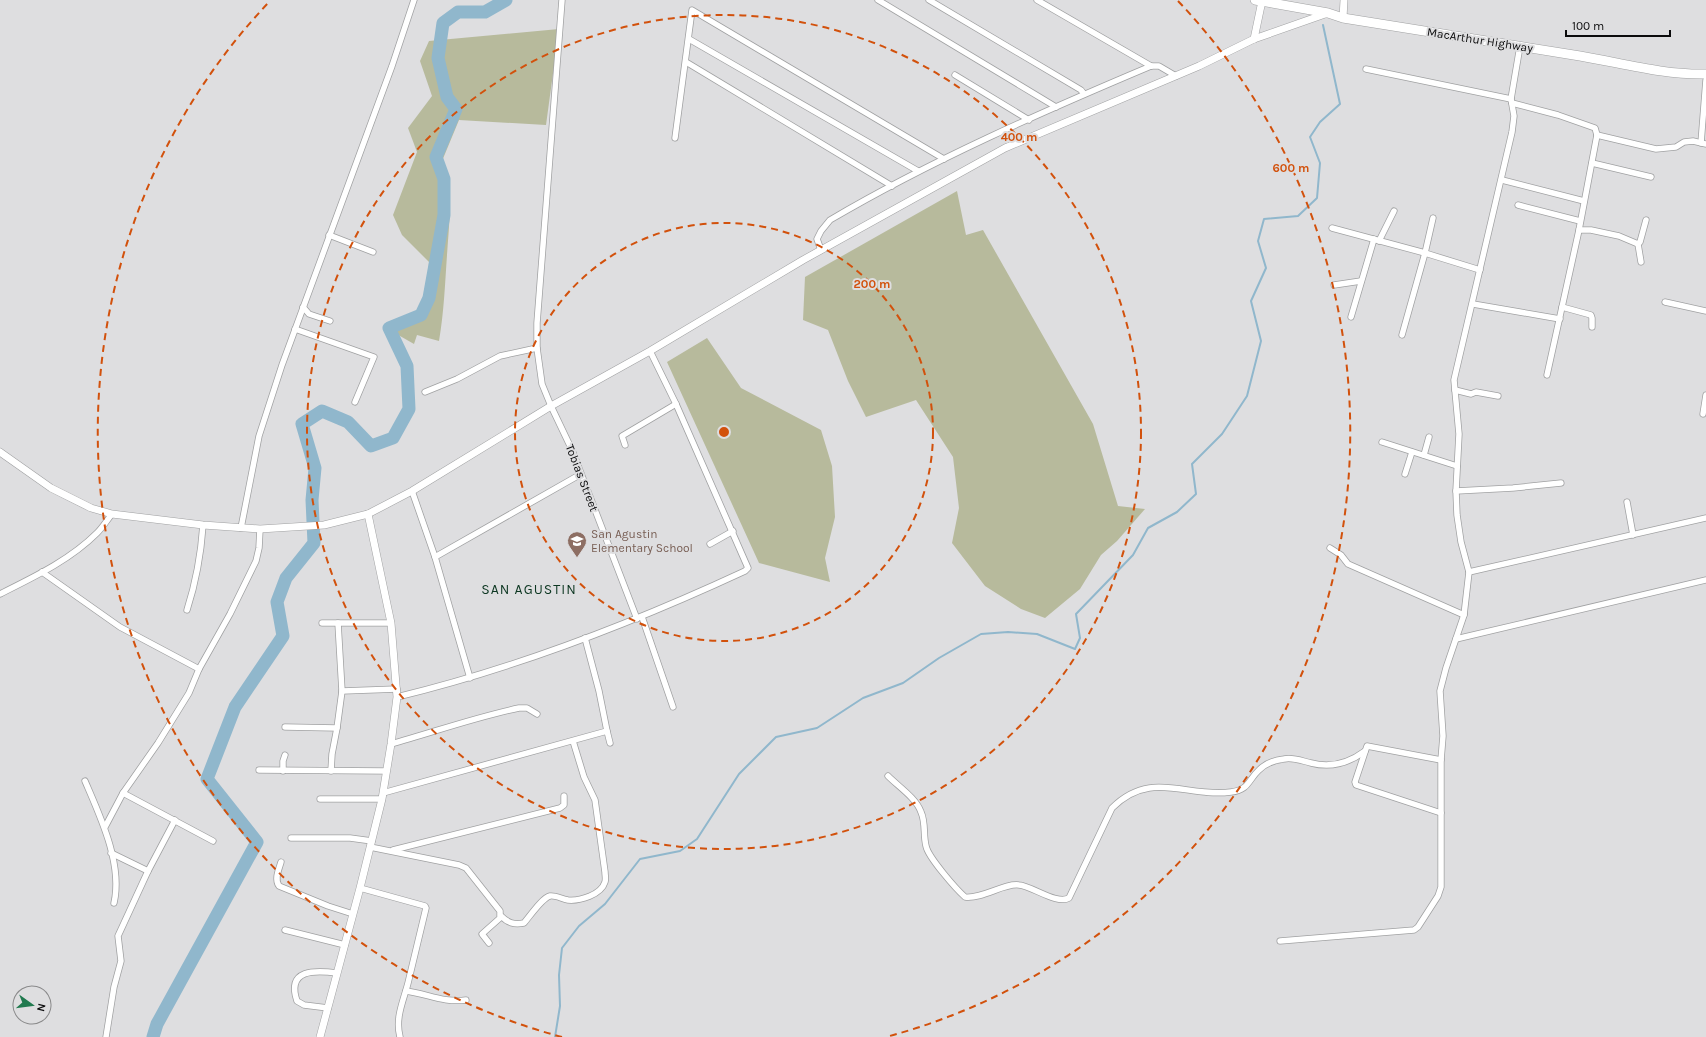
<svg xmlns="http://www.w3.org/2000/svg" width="1706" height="1037" font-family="Karla,sans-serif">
<rect width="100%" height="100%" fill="#dedee0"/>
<g fill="#b7ba9c">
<path d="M559,29L546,125L459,120L442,161C454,191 449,223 447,255C445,284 444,312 439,341L417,335L414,344L386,328L420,314L427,297L429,262L402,235L393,215L417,152L408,128L432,96L420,61L429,41Z"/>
<polygon points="957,191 966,235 983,230 1093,424 1118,506 1145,509 1117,541 1101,555 1080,589 1045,618 1021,609 985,586 952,543 959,508 953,457 916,400 866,417 848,381 828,330 803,320 805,277"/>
<polygon points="707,338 741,388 821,430 832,466 835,517 825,558 830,582 759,563 667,362"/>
</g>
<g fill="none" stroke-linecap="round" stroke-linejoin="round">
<polyline stroke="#90b7cc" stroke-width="2" points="555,1037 560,1006 559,975 562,948 579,926 605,904 640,859 680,851 697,839 739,774 776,737 817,728 863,698 903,683 939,658 981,634 1008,632 1037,634 1075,649 1080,638 1076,614 1133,555 1148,528 1177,512 1196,494 1192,464 1222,434 1247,396 1261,341 1251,301 1266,268 1258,241 1264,219 1298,216 1317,198 1320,163 1310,137 1320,122 1340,104 1323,25"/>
<polyline stroke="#90b7cc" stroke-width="13" points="153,1037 157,1024 257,842 207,779 235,707 283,636 277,602 286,578 314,543 312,500 315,468 302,424 322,411 348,422 371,446 393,438 409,409 407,366 389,328 421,315 429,298 444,215 444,179 436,157 456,109 447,97 438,58 443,23 458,12 485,12 506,0"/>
<g stroke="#a0a1a2" stroke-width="7">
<g id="minor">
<polyline points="562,0 537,323 537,348 542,384 551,406 572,450 637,619"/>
<polyline points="878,0 1056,107"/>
<polyline points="929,0 1081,90 1084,94"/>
<polyline points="1037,0 1151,66"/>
<polyline points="689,39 918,171"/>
<polyline points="686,62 892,186"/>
<polyline points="1366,69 1511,99"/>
<polyline points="955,75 1029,120"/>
<polyline points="1512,103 1558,115 1595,128 1597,135 1579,230 1547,375"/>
<polyline points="1597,135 1656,149 1676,147 1684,142 1693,141 1706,144"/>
<polyline points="675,138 692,10 944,159"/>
<polyline points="1701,143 1706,80"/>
<polyline points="1592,163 1651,177"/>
<polyline points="1502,180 1584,201"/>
<polyline points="1518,205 1580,221"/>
<polyline points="1332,228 1425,253 1480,270"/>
<polyline points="1579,230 1591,230 1619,236 1638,244 1640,242 1646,220"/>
<polyline points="329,235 373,252"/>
<polyline points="1379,241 1394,211"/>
<polyline points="1638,244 1641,262"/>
<path d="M821,250L817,239L821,231L830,220C932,160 1042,112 1151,66H1159L1176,76"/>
<polyline points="1334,285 1361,281"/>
<polyline points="1665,302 1706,311"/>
<polyline points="1473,304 1560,319"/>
<polyline points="303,307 309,314 330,321"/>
<polyline points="1562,307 1591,315 1592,318 1592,327"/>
<polyline points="1351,317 1374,239"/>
<polyline points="295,329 374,357 355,402"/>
<polyline points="1402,335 1425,253 1433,218"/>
<polyline points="1455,390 1471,394 1476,392 1498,396"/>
<polyline points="425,392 457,379 500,356 537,348"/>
<polyline points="1703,414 1706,395"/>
<polyline points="1382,442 1457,466"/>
<polyline points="625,445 622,436 676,404"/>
<polyline points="1424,455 1429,437"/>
<polyline points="1405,474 1412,452"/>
<polyline points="412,491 435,557 470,678"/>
<polyline points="1456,491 1513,488 1561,483"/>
<polyline points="1627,502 1633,535"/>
<polyline points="241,528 259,436 282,365 392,66 414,0"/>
<polyline points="710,544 733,531"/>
<polyline points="1330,548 1341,555 1348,564 1464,615"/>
<polyline points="435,557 581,474"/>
<polyline points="42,572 120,627 199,669"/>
<polyline points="1469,572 1706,518"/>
<path d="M0,594C34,577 70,560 97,533C103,527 107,520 112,514"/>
<path d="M187,610C196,582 201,554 203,525"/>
<polyline points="642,617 673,707"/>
<polyline points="322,623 338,623"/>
<polyline points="1456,639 1706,580"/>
<polyline points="342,691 397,689"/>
<path d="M397,697C517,668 633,623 745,571L748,568L676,404L650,351"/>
<polyline points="285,727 337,728 342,691 338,623 391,623"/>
<polyline points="607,731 610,743"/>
<path d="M391,744C434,732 476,717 519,708H527L537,714"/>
<polyline points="259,770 386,771"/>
<polyline points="283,771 283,761 285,755"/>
<polyline points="331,771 332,754 337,728"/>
<path d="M888,776C899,787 916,798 921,812C926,823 923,835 926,846C928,857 956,889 965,897C983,899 1004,883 1019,885C1032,886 1057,905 1069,898L1112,808C1151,769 1186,798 1231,792C1249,790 1248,780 1259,770C1265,764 1275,760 1284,759C1293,757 1302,761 1311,763C1330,768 1349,763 1365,751"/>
<path d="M85,781C100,816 123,864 114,903"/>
<polyline points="123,793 213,841"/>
<polyline points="383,793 607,731 599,691 585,638"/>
<polyline points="320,799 382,799"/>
<polyline points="1441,813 1356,785 1355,782 1367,746 1441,760"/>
<polyline points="105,827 123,793 158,743 189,693 199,669 230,614 256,561 259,548 260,529"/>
<polyline points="291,838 350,838 372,841"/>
<polyline points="370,847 459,865 466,868 500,911 500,918 482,934 489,943"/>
<polyline points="393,850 560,808 564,805 564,796"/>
<polyline points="111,853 148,871"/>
<path d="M281,862C279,869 274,879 279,886L328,906L353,914"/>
<path d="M360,888L425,906L426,908C420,933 414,958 408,983C403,1002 395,1018 400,1037"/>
<path d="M501,916C508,923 514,925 524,923C530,916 542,898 550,896C555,895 562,899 568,900C580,901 601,895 605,882C606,879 605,875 605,872L595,800L584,777L573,741"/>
<polyline points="285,930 345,945"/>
<polyline points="1280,941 1414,930 1418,927 1438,896 1441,887 1441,760 1443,736 1440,691 1446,668 1464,615 1469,572 1461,542 1457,515 1456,491 1459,434 1454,380 1512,132 1514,116 1511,99 1520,46"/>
<path d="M406,991C428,994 443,1003 466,1000"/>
<path d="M328,1008L304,1005L297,1001C286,969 315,970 337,973"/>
<polyline points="106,1037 114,987 121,961 118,936 148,871 175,820"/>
</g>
</g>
<g stroke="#a0a1a2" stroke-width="8">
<g id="tertiary">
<polyline points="1343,18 1344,0"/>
<polyline points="1254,39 1262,1"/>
<polyline points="0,452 51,488 91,508 112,514 203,525 260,529 324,525 368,514 412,491 551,406 650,351 803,260 1005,148 1199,66 1254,39 1328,13"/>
<polyline points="320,1037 360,888 382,799 391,744 397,697 391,623 368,514"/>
</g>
</g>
<g stroke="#a0a1a2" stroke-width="10">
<path id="trunk" d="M1255,0L1328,13L1343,18C1422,31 1501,43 1580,56C1622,63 1663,75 1706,74"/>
</g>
<use href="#minor" stroke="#fff" stroke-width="5.5"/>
<use href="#tertiary" stroke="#fff" stroke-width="7"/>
<use href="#trunk" stroke="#fff" stroke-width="9"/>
</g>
<g fill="none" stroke="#d2510c" stroke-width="2" stroke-dasharray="7 5">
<circle cx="724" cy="432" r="209"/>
<circle cx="724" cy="432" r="417"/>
<path d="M562 1037A626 626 0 0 1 270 1M1178 1A626 626 0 0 1 886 1037"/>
</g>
<defs>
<g id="school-pin" transform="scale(1)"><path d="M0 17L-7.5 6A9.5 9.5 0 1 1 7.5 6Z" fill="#8d6e63" stroke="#dedee0"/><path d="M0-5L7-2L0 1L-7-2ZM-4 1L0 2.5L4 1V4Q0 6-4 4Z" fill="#fff"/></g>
</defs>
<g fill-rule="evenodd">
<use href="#school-pin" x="577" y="541"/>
</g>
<g text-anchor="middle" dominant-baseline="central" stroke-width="4" stroke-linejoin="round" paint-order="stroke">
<g font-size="12" fill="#0b0b0c" stroke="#dedee0">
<text transform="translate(1480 40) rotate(9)">MacArthur Highway</text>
<text transform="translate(582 478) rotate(69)">Tobias Street</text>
</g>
<g font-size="12" fill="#785e54" stroke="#dedee0" text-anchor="start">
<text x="591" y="534">San Agustin<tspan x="591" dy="14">Elementary School</tspan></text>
</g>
<g font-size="14" letter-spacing="1" fill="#0d3722" stroke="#dedee0">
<text x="529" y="589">SAN AGUSTIN</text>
</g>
</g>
<circle cx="724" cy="432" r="6" fill="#d2510c" stroke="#dedee0" stroke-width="2"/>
<g font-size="12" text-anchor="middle" font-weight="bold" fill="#d2510c" stroke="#dedee0" stroke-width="4" stroke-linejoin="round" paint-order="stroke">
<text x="1019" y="141">400 m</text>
<text x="1291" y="172">600 m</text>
<text x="872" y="288">200 m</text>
</g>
<g transform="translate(32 1005) rotate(104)"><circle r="19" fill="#dedee0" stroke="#8a8a8b"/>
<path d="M0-3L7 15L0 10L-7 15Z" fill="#217a4f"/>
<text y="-6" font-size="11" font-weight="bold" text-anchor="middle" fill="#0b0b0c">N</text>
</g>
<path d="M1566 30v6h104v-6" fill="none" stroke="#0b0b0c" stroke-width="2"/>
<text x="1572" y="30" font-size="12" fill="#0b0b0c" stroke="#dedee0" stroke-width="3" paint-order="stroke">100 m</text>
</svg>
